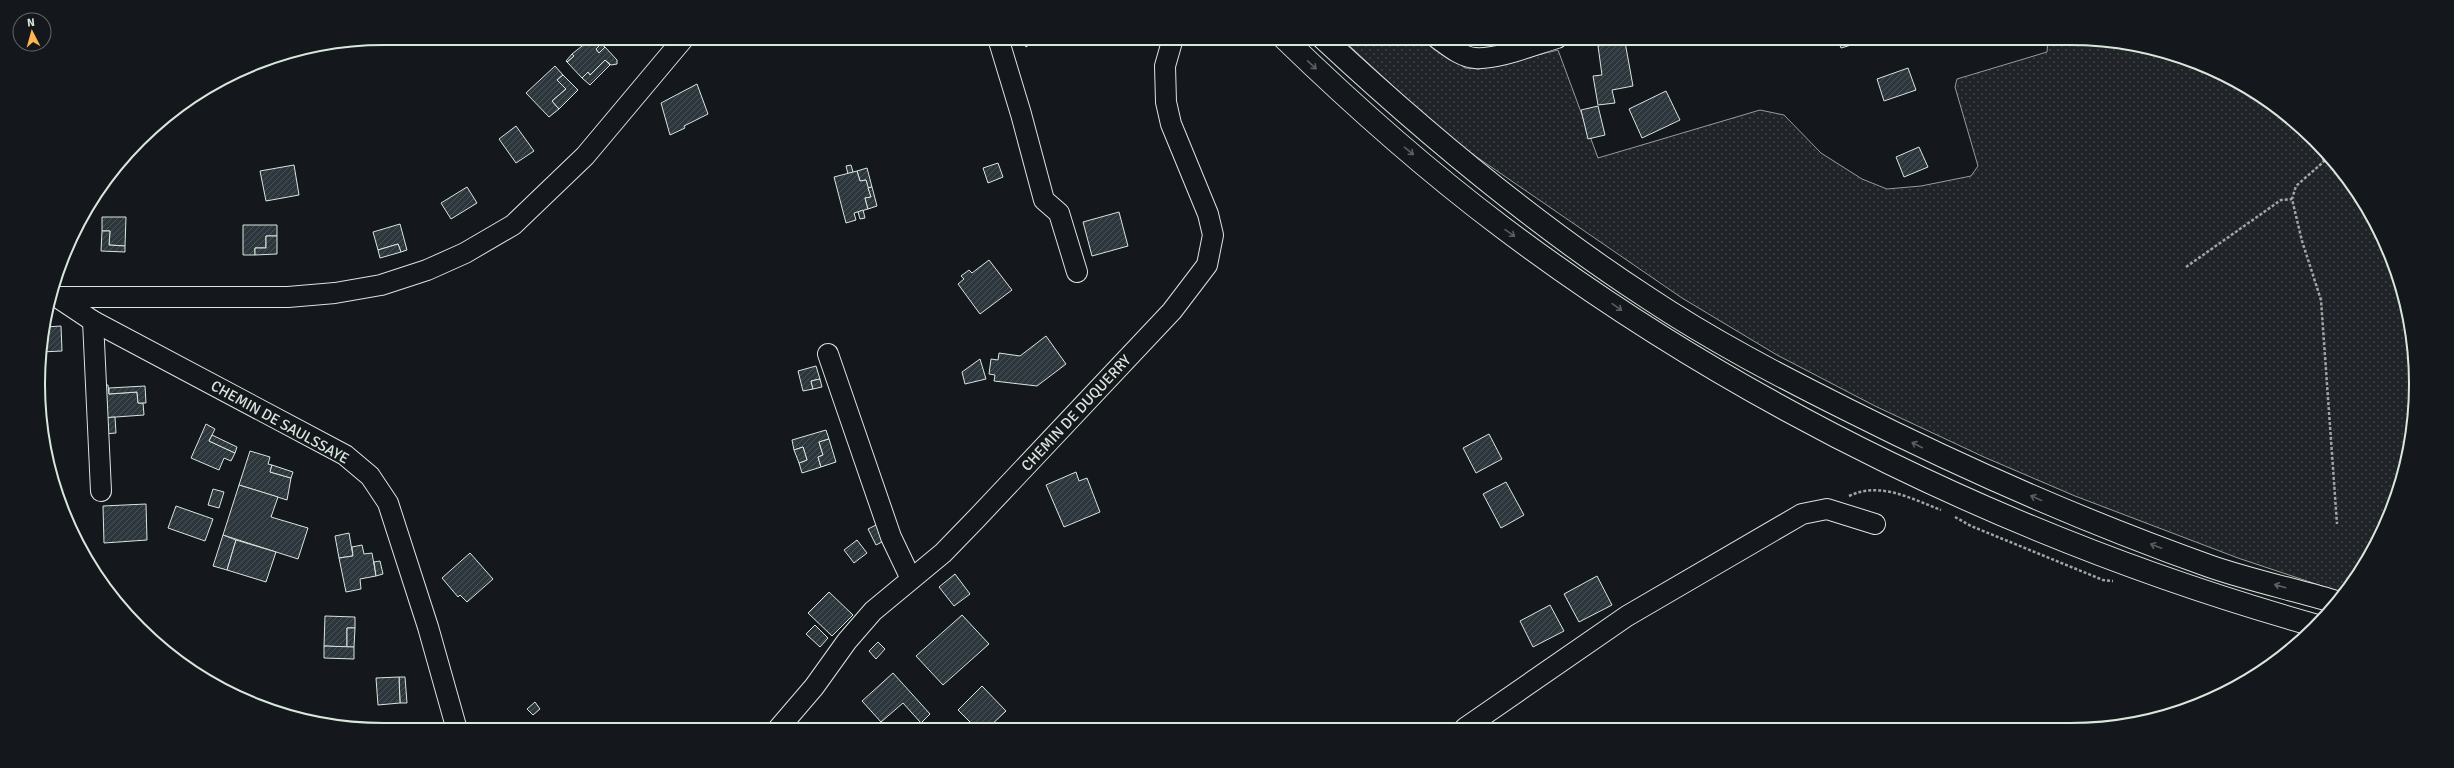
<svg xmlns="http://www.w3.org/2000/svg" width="2454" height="768" font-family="Signika,sans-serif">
<defs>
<pattern id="grass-dots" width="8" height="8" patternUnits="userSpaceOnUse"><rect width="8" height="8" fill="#202428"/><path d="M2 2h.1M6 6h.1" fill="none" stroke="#404447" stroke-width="1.8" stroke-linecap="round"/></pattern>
<pattern id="building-hatch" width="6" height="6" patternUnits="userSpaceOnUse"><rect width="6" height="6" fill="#2c363c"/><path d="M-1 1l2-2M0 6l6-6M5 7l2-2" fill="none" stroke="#4a5358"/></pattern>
</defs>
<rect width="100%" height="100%" fill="#14181c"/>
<path fill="url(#grass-dots)" stroke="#939e99" d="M1341,38H1422L1465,68L1479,69L1558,50L1598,158L1760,110L1784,115L1821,153L1862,179L1887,189L1921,186L1971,176L1978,166L1955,87L1957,79L2047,52L2048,38C2135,38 2217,59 2286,116C2306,132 2315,135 2324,161L2329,157L2358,192L2390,252L2409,317L2416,384L2409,452L2370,557L2337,591L2238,558L2075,496L1984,457L1875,406L1777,355L1682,298L1449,138Z"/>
<g fill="url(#building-hatch)" stroke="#d8e6dc">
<polygon points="589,38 592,38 586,44 585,42"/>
<polygon points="592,38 596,38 601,44 596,49 599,53 605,47 617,60 617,64 611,65 605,60 590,75 588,72 582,78 567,62 574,56 572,54"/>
<polygon points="1020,38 1039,38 1026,47"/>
<polygon points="1837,38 1856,38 1858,43 1841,48"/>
<polygon points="1625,42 1633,86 1612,90 1615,103 1598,105 1593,76 1602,75 1598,46"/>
<polygon points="601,44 605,47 599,53 596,49"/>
<polygon points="572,54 574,56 567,62 566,61"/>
<polygon points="605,60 610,65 590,85 582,78 588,72 590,75"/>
<polygon points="555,66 563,75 557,80 566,89 552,101 559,109 549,117 526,93"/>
<polygon points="1908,68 1916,90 1884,101 1877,79"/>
<polygon points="563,75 578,90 559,109 552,101 566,89 557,80"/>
<polygon points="697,84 708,114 684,126 685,128 670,135 661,103"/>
<polygon points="1666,91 1680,120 1642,138 1629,109"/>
<polygon points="1598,106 1605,135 1588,139 1581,110"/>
<polygon points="516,126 534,151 516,163 499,139"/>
<polygon points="1919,147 1928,167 1904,177 1896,157"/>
<polygon points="998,163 1003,177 988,183 983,168"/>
<polygon points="294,165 299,195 266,201 260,171"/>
<polygon points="851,165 853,172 848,174 846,166"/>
<polygon points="867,168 872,187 868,188 866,180 860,181 857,171"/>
<polygon points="857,171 860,181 866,180 871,197 865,198 868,209 854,213 856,220 846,223 834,177"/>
<polygon points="467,187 477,203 451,219 441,203"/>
<polygon points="872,187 877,206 868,209 865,198 871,197 868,188"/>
<polygon points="863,210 865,218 860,219 858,212"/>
<polygon points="1119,212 1128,246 1092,256 1083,222"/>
<polygon points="102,217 126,217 125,246 109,245 110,231 102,231"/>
<polygon points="400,224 407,250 401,252 398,244 378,250 373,232"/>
<polygon points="243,225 277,225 277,236 266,236 266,248 255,248 255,255 243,255"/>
<polygon points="102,231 110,231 109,245 125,246 125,252 101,251"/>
<polygon points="266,236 277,236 277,254 255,255 255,248 266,248"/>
<polygon points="398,244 401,252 380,258 378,250"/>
<polygon points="989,260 1012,290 980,314 958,284 964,279 961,276 969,270 972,273"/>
<polygon points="61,326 62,351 41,352 45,327"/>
<polygon points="1046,336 1066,364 1037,386 994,381 995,375 989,374 991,359 998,360 999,353 1020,356"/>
<polygon points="980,359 986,379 965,384 962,372"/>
<polygon points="816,366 820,379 811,381 813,389 803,391 798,371"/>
<polygon points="820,379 822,387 813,389 811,381"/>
<polygon points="100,385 108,385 109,394 137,392 138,403 143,403 144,415 102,418"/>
<polygon points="145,386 146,403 138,403 137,392 109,394 109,388"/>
<polygon points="115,417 116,433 103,434 102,418"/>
<polygon points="206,424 215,429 209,441 235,453 231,461 224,458 219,470 191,458"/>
<polygon points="826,430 829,439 819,442 823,455 818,457 821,467 802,473 799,463 807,460 803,447 794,450 792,440"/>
<polygon points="1489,434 1502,459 1476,473 1463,448"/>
<polygon points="212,435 237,447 235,453 209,441"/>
<polygon points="829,439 836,462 821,467 818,457 823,455 819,442"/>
<polygon points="803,447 807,460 799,463 794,450"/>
<polygon points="250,451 270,457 268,464 272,465 270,472 291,478 287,500 239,485"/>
<polygon points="272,465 293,472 291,478 270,472"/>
<polygon points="1076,472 1079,481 1087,478 1100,512 1064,527 1046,485"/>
<polygon points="1506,482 1524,515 1501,528 1483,494"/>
<polygon points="239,485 278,497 271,517 308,528 298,559 223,535"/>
<polygon points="213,489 224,492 219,508 208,505"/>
<polygon points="146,504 147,540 104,543 103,506"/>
<polygon points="176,506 213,519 205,541 168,528"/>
<polygon points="876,525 884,541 876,545 868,529"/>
<polygon points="349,533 353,556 339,558 335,536"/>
<polygon points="223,535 236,540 227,570 213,566"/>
<polygon points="236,540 276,552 266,582 227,570"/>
<polygon points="857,540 867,553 854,563 844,550"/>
<polygon points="362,545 364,554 372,553 376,576 360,579 361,589 346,592 339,558 353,556 352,547"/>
<polygon points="470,553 493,579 467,602 460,595 458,597 442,578"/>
<polygon points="380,561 383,574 376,576 374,562"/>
<polygon points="955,574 970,594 954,606 939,587"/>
<polygon points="1597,576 1612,605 1579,622 1564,594"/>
<polygon points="829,592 853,615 832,636 808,613"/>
<polygon points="1550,605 1564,631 1533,647 1520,621"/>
<polygon points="962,615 989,644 943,685 916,656"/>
<polygon points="325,616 355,617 355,628 347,628 347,647 324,646"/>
<polygon points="815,625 828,638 820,647 806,634"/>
<polygon points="347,628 355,628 354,647 347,647"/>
<polygon points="878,642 885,649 876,659 869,651"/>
<polygon points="324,646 354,647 354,659 324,658"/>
<polygon points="893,673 930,714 921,723 903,703 881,722 862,701"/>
<polygon points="399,677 405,677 407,703 400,703"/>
<polygon points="399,677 400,703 378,705 376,678"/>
<polygon points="982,686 1006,711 987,729 977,729 958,710"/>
<polygon points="535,702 540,709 533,715 527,709"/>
</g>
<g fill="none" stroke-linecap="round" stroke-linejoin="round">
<g stroke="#d8e6dc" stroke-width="22">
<g id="minor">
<polyline points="998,38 1021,114 1044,200 1059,213 1077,272"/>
<path d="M1437,38C1448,46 1461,57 1475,58C1498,60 1535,44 1557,38"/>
<polyline points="54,295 93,321 345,455 370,476 388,503 428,627 457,730"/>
<polyline points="59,297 288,297 335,293 381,285 427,270 465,253 513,225 585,156 684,38"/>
<polyline points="93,321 101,491"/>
<polyline points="828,354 891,537 911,579"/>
<polyline points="1465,728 1627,616 1802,514 1827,509 1875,524"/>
<polyline points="778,729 814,687 847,641 873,611 943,553 976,519 1172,311 1207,265 1213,235 1208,214 1171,124 1166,102 1165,66 1173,38"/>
</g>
</g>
<g stroke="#d8e6dc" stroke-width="24">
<g id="highway">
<path d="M1284,38C1353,105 1425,169 1502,227C1741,407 2026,544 2314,625"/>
<path d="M1323,38C1425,133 1531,222 1648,298C1711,340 1780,376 1848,410C1965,469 2085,522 2209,566C2249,580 2292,589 2333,601"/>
</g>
</g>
<g stroke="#9da8a2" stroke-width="2.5" stroke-dasharray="3 2" stroke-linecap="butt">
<polyline points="2318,144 2324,161"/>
<polyline points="2329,157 2296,186 2292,199 2302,241 2321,300 2337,524"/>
<polyline points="2186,267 2281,200 2292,199"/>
<path d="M1849,496C1880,481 1912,499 1941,510"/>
<polyline points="1955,517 1971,526 2103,580 2113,581"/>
</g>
<use href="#minor" stroke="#14181c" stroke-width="20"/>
<use href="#highway" stroke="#14181c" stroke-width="22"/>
</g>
<defs><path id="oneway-shaft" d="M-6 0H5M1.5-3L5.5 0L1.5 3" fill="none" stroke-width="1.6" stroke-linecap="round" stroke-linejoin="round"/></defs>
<g stroke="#59605f">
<use href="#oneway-shaft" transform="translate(1312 65) rotate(43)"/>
<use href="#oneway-shaft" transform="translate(1409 151) rotate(39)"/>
<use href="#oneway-shaft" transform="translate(1510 233) rotate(35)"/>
<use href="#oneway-shaft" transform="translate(1617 307) rotate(35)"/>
<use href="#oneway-shaft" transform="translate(1917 445) rotate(-153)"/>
<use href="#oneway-shaft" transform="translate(2036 498) rotate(-156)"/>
<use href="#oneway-shaft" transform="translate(2156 546) rotate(-159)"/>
<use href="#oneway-shaft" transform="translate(2280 586) rotate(-164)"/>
</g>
<g text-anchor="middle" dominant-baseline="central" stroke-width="3" stroke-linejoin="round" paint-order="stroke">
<g font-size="15" fill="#d8e6dc" stroke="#14181c">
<text transform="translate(1076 413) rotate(-47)">CHEMIN DE DUQUERRY</text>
<text transform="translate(280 422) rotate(29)">CHEMIN DE SAULSSAYE</text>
</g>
</g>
<path d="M0 0H2454V768H0ZM384 45H2070A339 339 0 0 1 2409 384V384A339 339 0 0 1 2070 723H384A339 339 0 0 1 45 384V384A339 339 0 0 1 384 45Z" fill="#14181c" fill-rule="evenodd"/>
<path fill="none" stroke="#d8e6dc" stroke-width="2" d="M384 45H2070A339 339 0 0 1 2409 384V384A339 339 0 0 1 2070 723H384A339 339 0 0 1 45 384V384A339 339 0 0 1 384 45Z"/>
<g transform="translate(32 32) rotate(354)"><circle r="19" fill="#14181c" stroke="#626a69"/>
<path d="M0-3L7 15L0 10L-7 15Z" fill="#ffb74d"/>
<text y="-6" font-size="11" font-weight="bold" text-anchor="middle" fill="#d8e6dc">N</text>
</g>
</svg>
